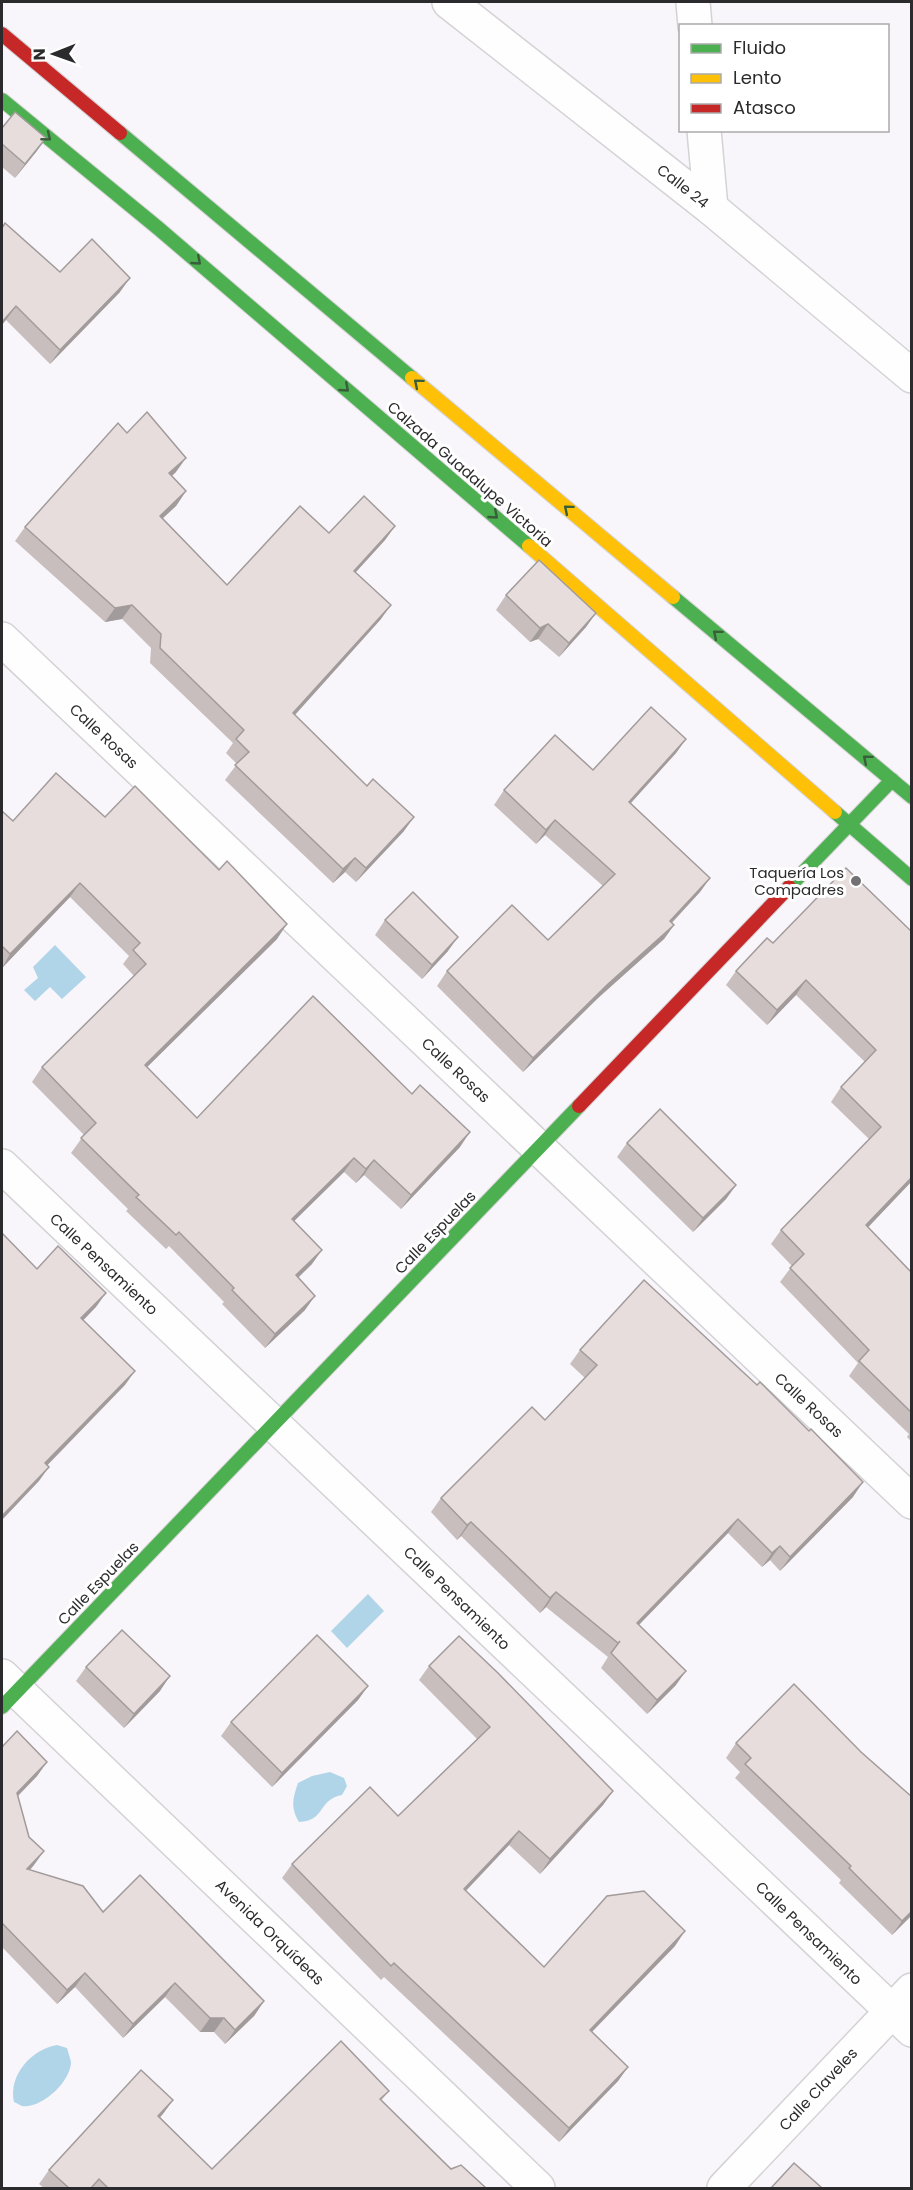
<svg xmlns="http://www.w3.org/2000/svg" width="913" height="2190" font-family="Poppins,sans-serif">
<rect width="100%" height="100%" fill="#f8f6fa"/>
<g fill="#b1d5e8">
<polygon points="55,945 86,977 62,999 50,987 35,1001 24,990 38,978 33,967"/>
<polygon points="368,1594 384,1611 347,1648 331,1631"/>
<path d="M330,1772L344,1778L347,1786L342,1795C317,1800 326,1821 299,1822C290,1807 293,1798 298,1783L312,1776Z"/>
<path d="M57,2045L67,2048C68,2052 70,2057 71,2062C71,2081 42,2109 22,2106C19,2105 17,2103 14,2102C8,2075 32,2049 57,2045Z"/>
</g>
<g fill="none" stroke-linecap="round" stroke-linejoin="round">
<g stroke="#d4d2d5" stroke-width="36">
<g id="street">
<polyline points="449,2 711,208 912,376"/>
<polyline points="693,2 695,26"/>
<polyline points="704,130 711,208"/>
<polyline points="2,639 912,1502"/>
<polyline points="2,1166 912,2030"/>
<polyline points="2,1676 538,2188"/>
<polyline points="724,2188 912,1990"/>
</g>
</g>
<g stroke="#d4d2d5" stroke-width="16">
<g id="fast">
<polyline points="2,100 158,228 529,546"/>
<polyline points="120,133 412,378"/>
<polyline points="673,597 912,797"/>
<polyline points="835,812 912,879"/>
<polyline points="789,887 892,780"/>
<polyline points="2,1707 579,1106"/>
</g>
</g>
<g stroke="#d4d2d5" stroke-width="16">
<g id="slow">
<polyline points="412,378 673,597"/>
<polyline points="529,546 835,812"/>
</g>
</g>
<g stroke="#d4d2d5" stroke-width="16">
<g id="jam">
<polyline points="2,34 120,133"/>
<polyline points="579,1106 789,887"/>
</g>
</g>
<use href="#street" stroke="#fefefe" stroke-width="33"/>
<use href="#fast" stroke="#4caf50" stroke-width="14"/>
<use href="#slow" stroke="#ffc107" stroke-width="14"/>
<use href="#jam" stroke="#c62828" stroke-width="14"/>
</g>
<g fill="#c8bebe">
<polygon points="2,128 46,138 36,152 15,178 2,167"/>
<polygon points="2,228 60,272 120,292 50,364 6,320"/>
<polygon points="127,433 176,472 172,476 186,491 176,506 163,518 227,585 329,533 395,526 385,540 356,572 381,619 295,715 404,831 356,882 345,872 333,883 225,780 237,764 226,753 233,743 150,663 151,648 122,619 105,622 15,541 25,527"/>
<polygon points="506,595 596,613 586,627 559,657 538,639 530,642 496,610"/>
<polygon points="686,739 676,753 631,803 710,878 700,892 672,923 674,925 664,939 598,998 523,1072 437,986 447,971 548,940 603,886 545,835 536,844 494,805 504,790 593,770"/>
<polygon points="2,814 13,821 105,817 277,939 147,1067 197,1118 460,1147 401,1209 364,1175 356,1183 344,1172 294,1221 312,1264 298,1278 305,1310 265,1348 222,1304 224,1302 169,1246 166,1249 126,1211 128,1209 71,1153 84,1135 32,1082 42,1067 134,976 123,964 129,956 70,897 2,968"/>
<polygon points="385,920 448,951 422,979 375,935"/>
<polygon points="912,932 912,1181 868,1227 912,1273 912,1442 907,1437 909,1434 849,1376 858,1363 780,1282 792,1266 771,1244 781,1230 869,1139 831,1102 841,1087 865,1062 796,995 767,1025 726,985 736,971 773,943"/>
<polygon points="627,1143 736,1185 726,1199 693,1232 617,1157"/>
<polygon points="580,1350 853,1497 780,1571 770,1560 762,1567 728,1533 639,1625 676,1685 647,1714 601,1668 608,1657 546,1607 540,1613 461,1536 457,1540 431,1512 441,1498 545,1420 585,1378 570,1364"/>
<polygon points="429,1666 613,1791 603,1805 540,1874 509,1845 466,1891 544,1967 675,1946 592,2032 628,2067 618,2081 559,2142 384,1977 381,1980 282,1878 292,1864 398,1816 477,1739 419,1680"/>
<polygon points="86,1667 160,1691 124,1728 76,1681"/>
<polygon points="368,1686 358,1700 272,1787 221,1736 231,1722"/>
<polygon points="736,1743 861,1752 912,1797 912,1915 892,1935 839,1883 841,1880 735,1778 740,1772 726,1758"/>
<polygon points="2,1747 47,1762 37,1776 18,1796 34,1865 30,1870 264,2001 254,2016 225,2044 214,2032 200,2032 165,1997 123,2038 75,1987 57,2004 2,1947"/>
<polygon points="389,2091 381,2101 451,2169 486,2188 44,2188 39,2184 49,2170 173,2100 160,2117 212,2169"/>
</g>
<g fill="#a29b9b">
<polygon points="46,138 36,152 15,178 25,164"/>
<polygon points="130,278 120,292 50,364 60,350"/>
<polygon points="16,306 6,320 2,325 2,322"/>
<polygon points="186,458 176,472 159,487 169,473"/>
<polygon points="186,491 176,506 150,530 160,516"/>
<polygon points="395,526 385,540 344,585 354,571"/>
<polygon points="132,605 122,619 105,622 115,608"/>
<polygon points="391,605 381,619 283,728 293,713"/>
<polygon points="596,613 586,627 559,657 569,643"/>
<polygon points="548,624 538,639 530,642 540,628"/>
<polygon points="686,739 676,753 619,816 629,802"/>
<polygon points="414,817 404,831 356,882 366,868"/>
<polygon points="555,820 545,835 536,844 546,830"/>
<polygon points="355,858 345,872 333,883 343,869"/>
<polygon points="710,878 700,892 660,935 670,921"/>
<polygon points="80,883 70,897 2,968 10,954"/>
<polygon points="287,924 277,939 135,1079 145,1065"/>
<polygon points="674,925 664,939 598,998 523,1072 533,1058 608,984"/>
<polygon points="458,937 448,951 422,979 432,965"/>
<polygon points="806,980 796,995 767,1025 777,1010"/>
<polygon points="470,1132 460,1147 401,1209 411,1195"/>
<polygon points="354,1158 344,1172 282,1233 292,1219"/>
<polygon points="374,1160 364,1175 356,1183 366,1169"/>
<polygon points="912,1177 912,1181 856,1240 866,1225"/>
<polygon points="736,1185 726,1199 693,1232 703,1218"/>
<polygon points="322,1250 312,1264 285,1290 296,1275"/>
<polygon points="106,1293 96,1307 71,1333 81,1318"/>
<polygon points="315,1296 305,1310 265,1348 275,1334"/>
<polygon points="135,1371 125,1385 35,1478 45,1463"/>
<polygon points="49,1467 39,1481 2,1520 2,1516"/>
<polygon points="863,1482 853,1497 780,1571 790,1557"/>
<polygon points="738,1519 728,1533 627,1637 637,1623"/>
<polygon points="471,1522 461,1536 457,1540 467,1525"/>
<polygon points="780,1546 770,1560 762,1567 772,1553"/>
<polygon points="556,1592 546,1607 540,1613 550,1598"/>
<polygon points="686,1671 676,1685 647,1714 657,1700"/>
<polygon points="170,1676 160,1691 124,1728 134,1714"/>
<polygon points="368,1686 358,1700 272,1787 282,1773"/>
<polygon points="47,1762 37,1776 7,1807 17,1793"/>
<polygon points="613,1791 603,1805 540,1874 550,1859"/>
<polygon points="519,1831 509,1845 454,1903 464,1889"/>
<polygon points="44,1851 34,1865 17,1883 27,1869"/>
<polygon points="912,1911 912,1915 892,1935 902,1921"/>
<polygon points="685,1931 675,1946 580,2044 590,2030"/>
<polygon points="85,1973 75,1987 57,2004 67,1990"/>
<polygon points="175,1983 165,1997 123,2038 133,2024"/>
<polygon points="264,2001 254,2016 225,2044 235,2030"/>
<polygon points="210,2018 224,2018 214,2032 200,2032"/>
<polygon points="628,2067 618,2081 559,2142 569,2128"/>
<polygon points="173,2100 163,2114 148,2130 158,2116"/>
</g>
<g fill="#e8dddd" stroke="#a29b9b" stroke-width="1.5">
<polygon points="15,112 46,138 25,164 2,144 2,128"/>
<polygon points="5,223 60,272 92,239 130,278 60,350 16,306 2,322 2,228"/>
<polygon points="147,412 186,458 169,473 186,491 160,516 227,585 300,506 329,533 364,496 395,526 354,571 391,605 293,713 367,786 373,779 414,817 366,868 355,858 343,869 235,765 249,752 236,739 244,730 160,648 161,634 132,605 115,608 25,527 118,423 127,433"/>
<polygon points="539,560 596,613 569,643 548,624 540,628 506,595"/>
<polygon points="651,707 686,739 629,802 710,878 670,921 674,925 608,984 533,1058 447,971 512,905 548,940 615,874 555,820 546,830 504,790 555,735 593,770"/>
<polygon points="56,773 105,817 135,786 219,870 227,861 287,924 145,1065 197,1118 313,996 412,1094 420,1085 470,1132 411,1195 374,1160 366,1169 354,1158 292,1219 322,1250 296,1275 315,1296 275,1334 232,1290 234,1288 179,1232 176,1235 136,1197 139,1195 81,1138 96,1123 42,1067 146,964 133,950 140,943 80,883 10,954 2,946 2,947 2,814 3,812 13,821"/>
<polygon points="846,868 912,932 912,1177 866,1225 912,1273 912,1413 859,1361 869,1350 790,1268 804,1254 781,1230 881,1127 841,1087 876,1050 806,980 777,1010 736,971 767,938 773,943"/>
<polygon points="413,892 458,937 432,965 385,920"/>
<polygon points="660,1109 736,1185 703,1218 627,1143"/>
<polygon points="2,1233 37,1269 58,1246 106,1293 81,1318 135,1371 45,1463 49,1467 2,1516"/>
<polygon points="644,1280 757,1385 760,1382 809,1431 811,1429 863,1482 790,1557 780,1546 772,1553 738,1519 637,1623 686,1671 657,1700 611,1653 620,1641 618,1643 556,1592 550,1598 471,1522 467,1525 441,1498 532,1407 545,1420 597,1365 580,1350"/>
<polygon points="122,1630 170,1676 134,1714 86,1667"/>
<polygon points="317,1635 368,1686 282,1773 231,1722"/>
<polygon points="459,1636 498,1673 613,1791 550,1859 519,1831 464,1889 544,1967 607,1896 644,1891 685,1931 590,2030 628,2067 569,2128 394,1963 391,1966 292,1864 370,1787 398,1816 490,1727 429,1666"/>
<polygon points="794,1684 861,1752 912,1797 912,1911 902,1921 849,1868 851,1866 745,1764 751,1758 736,1743"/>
<polygon points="17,1731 47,1762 17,1793 29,1837 44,1851 27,1869 83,1886 103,1912 140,1875 264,2001 235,2030 224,2018 210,2018 175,1983 133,2024 85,1973 67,1990 2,1923 2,1747"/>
<polygon points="341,2041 389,2091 380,2099 451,2169 461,2165 486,2188 108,2188 99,2179 91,2188 69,2188 49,2170 141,2070 173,2100 158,2116 212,2169"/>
<polygon points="794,2163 822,2188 771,2188"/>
</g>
<defs><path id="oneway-chevron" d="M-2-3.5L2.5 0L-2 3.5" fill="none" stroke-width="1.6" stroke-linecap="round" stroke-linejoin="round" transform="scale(1.5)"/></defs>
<g stroke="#385f3a">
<use href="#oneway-chevron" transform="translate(47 137) rotate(39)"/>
<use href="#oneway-chevron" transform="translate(197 261) rotate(41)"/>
<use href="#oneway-chevron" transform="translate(418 383) rotate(-140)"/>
<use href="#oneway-chevron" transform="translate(345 388) rotate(41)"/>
<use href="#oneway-chevron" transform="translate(568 509) rotate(-140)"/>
<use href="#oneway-chevron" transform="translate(494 515) rotate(41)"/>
<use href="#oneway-chevron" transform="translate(717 634) rotate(-140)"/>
<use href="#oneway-chevron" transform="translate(867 759) rotate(-140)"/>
</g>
<circle fill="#737174" stroke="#fff" stroke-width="2" cx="856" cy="881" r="6"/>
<g text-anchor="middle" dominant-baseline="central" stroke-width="6" stroke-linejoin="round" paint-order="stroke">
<g font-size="15" fill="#2b2a2c" stroke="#fff">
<text transform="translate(683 186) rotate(38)">Calle 24</text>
<text transform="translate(470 474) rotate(41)">Calzada Guadalupe Victoria</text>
<text transform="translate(104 736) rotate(43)">Calle Rosas</text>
<text transform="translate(456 1070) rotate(43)">Calle Rosas</text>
<text transform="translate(435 1232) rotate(-46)">Calle Espuelas</text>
<text transform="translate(104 1264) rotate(43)">Calle Pensamiento</text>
<text transform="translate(809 1405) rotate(43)">Calle Rosas</text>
<text transform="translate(98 1583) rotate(-46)">Calle Espuelas</text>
<text transform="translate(457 1598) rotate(44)">Calle Pensamiento</text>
<text transform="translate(270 1932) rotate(44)">Avenida Orquídeas</text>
<text transform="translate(809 1933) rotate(44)">Calle Pensamiento</text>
<text transform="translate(818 2089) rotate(-47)">Calle Claveles</text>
</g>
<g font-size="15" fill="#2b2a2c" stroke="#fff" text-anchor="end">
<text x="844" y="872">Taquería Los<tspan x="844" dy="17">Compadres</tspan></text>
</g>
</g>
<rect width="913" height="2190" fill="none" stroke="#2b2a2c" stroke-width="6"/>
<rect x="679" y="24" width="210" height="108" fill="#ffffff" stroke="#aaaaab" stroke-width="1.5"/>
<rect x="691" y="44" width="30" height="9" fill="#4caf50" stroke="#aaaaab" stroke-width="1.5"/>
<text x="733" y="54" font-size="18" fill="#2b2a2c">Fluido</text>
<rect x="691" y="74" width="30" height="9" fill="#ffc107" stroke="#aaaaab" stroke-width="1.5"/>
<text x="733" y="84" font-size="18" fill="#2b2a2c">Lento</text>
<rect x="691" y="104" width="30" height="9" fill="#c62828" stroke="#aaaaab" stroke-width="1.5"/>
<text x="733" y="114" font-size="18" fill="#2b2a2c">Atasco</text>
<g transform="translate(54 54) rotate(269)" stroke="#ffffff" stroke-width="4.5" paint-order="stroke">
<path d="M0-4.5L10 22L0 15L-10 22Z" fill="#2b2a2c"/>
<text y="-9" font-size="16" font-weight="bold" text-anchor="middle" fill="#2b2a2c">N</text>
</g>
</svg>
